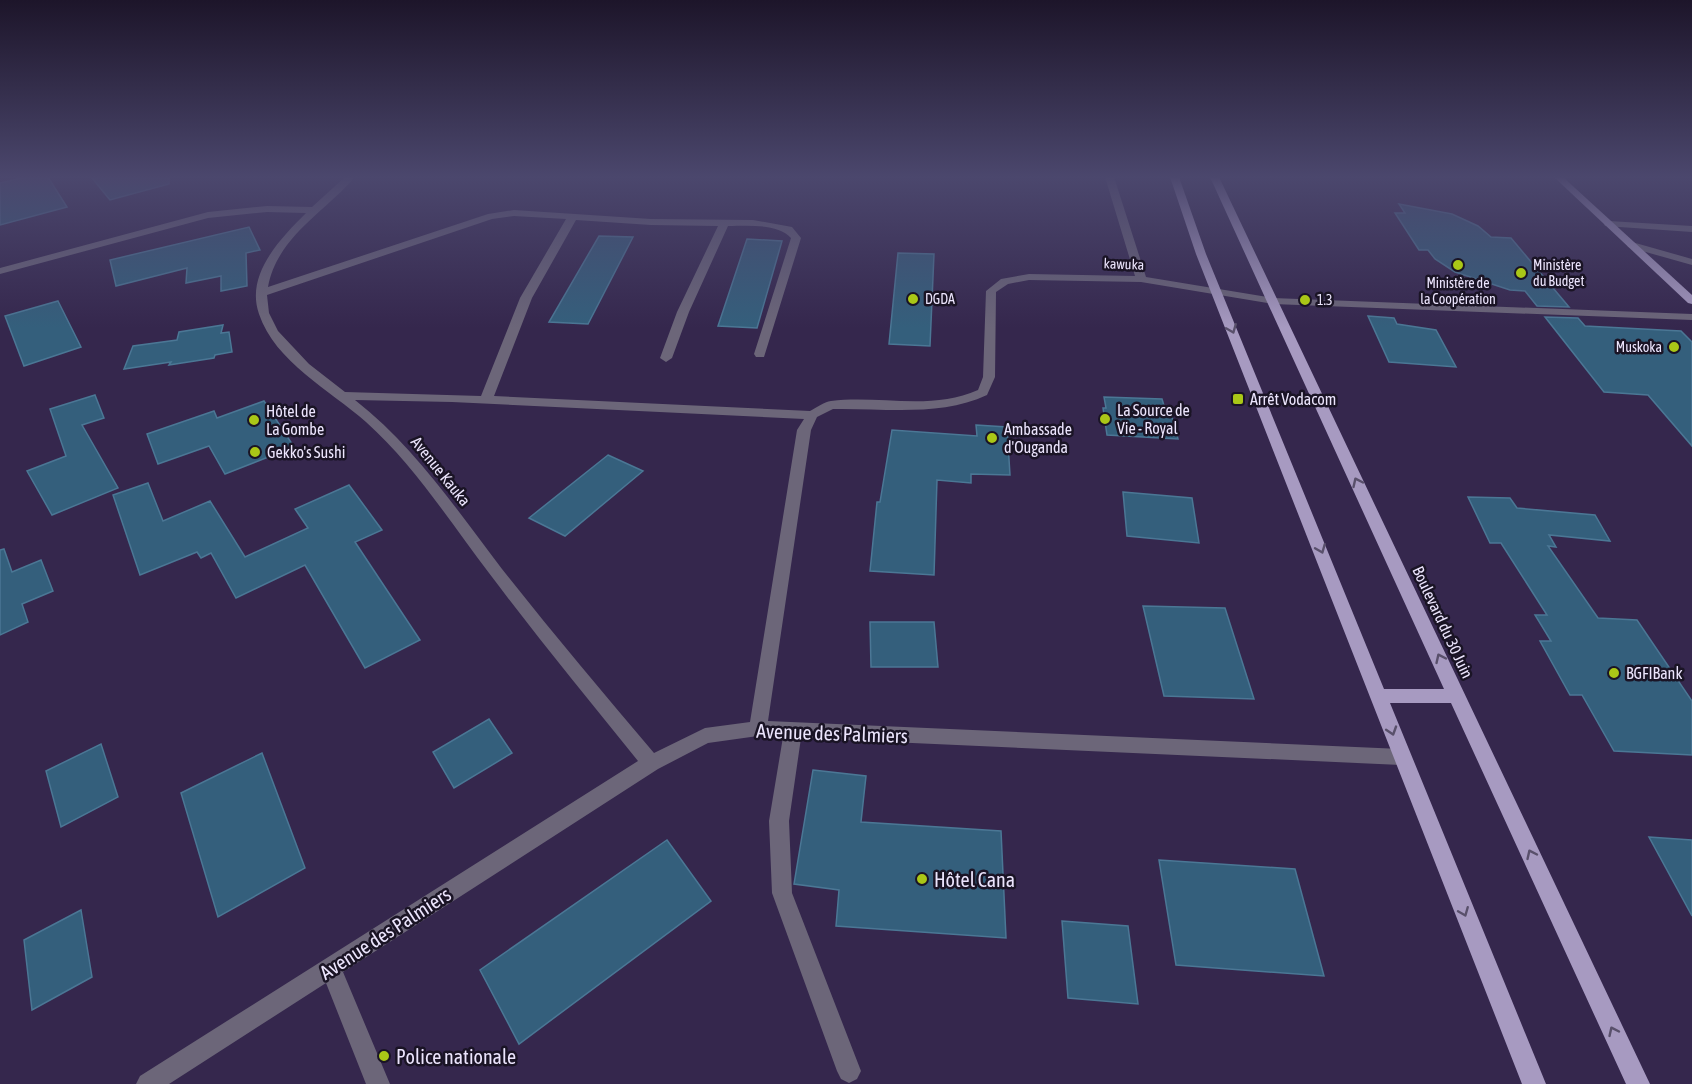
<svg xmlns="http://www.w3.org/2000/svg" width="1692" height="1084" font-family="'Asap Condensed',sans-serif">
<rect width="100%" height="100%" fill="#35274d"/>
<g fill="#345f7c" stroke="#4b7795" stroke-width="1.5">
<polygon points="26,177 48,177 67,207 0,225 0,183"/>
<polygon points="91,177 169,177 169,184 110,200"/>
<polygon points="1399,204 1452,214 1478,226 1491,237 1511,238 1569,307 1537,306 1525,291 1510,290 1455,272 1435,259 1428,250 1419,250 1395,213 1405,213"/>
<polygon points="249,227 260,250 246,253 247,286 221,291 221,276 186,283 187,268 116,286 110,260"/>
<polygon points="599,236 633,237 588,324 549,322"/>
<polygon points="747,239 782,241 757,328 718,326"/>
<polygon points="898,253 934,254 930,346 889,344"/>
<polygon points="58,301 81,347 24,366 5,316"/>
<polygon points="1368,316 1394,318 1397,324 1436,330 1456,367 1389,362"/>
<polygon points="1545,317 1578,318 1585,326 1681,331 1692,342 1692,446 1648,395 1604,392"/>
<polygon points="223,325 221,333 229,332 232,352 215,355 214,358 169,365 171,362 124,369 133,346 177,340 179,332"/>
<polygon points="95,395 104,418 82,425 118,488 52,515 27,471 66,456 50,409"/>
<polygon points="1104,397 1162,399 1165,409 1170,410 1178,439 1107,435 1103,408 1106,408"/>
<polygon points="264,401 294,447 225,474 209,446 158,464 147,434 214,411 217,418"/>
<polygon points="976,425 1007,427 1010,475 971,474 971,483 937,480 934,575 870,571 877,502 880,502 892,430 977,436"/>
<polygon points="608,455 643,471 565,536 529,518"/>
<polygon points="148,483 163,521 210,501 245,557 308,528 295,509 349,485 382,530 355,542 420,640 365,668 305,565 236,598 211,553 201,558 197,552 140,575 113,495"/>
<polygon points="1123,492 1192,498 1199,543 1127,536"/>
<polygon points="1468,497 1510,498 1517,508 1595,515 1610,541 1549,535 1556,547 1548,546 1598,618 1637,620 1692,701 1692,755 1614,751 1582,695 1570,695 1540,641 1551,641 1535,615 1547,615 1501,543 1490,543"/>
<polygon points="4,549 12,572 41,560 53,591 22,604 28,622 0,635 0,550"/>
<polygon points="1143,606 1225,608 1254,699 1164,696"/>
<polygon points="870,622 934,622 938,667 871,667"/>
<polygon points="489,719 512,753 454,788 433,752"/>
<polygon points="101,744 118,797 61,827 46,771"/>
<polygon points="262,753 305,868 218,917 181,793"/>
<polygon points="813,770 866,776 861,822 1001,831 1006,938 836,926 839,890 794,884"/>
<polygon points="1649,837 1692,840 1692,916"/>
<polygon points="667,840 711,901 519,1044 480,970"/>
<polygon points="1159,860 1295,869 1324,976 1176,965"/>
<polygon points="81,910 92,977 32,1010 24,940"/>
<polygon points="1062,921 1128,926 1138,1004 1068,998"/>
</g>
<g fill="none" stroke-linecap="round" stroke-linejoin="round">
<g fill="#6c6679" fill-rule="evenodd">
<path d="M345,177H355C325,212 277,237 268,287L488,214L514,210L651,219L753,220L792,227L801,238L764,357H756L754,354L791,238C778,223 747,226 728,226L689,312L672,358L666,362L660,358L677,312L718,226L651,225L576,220L532,298L494,396L810,411C816,408 824,402 831,401C879,395 932,411 978,390L983,377L986,291L1001,279L1029,274L1135,276L1105,177H1114L1146,277L1273,298L1692,314V320L1273,304L1141,282L1029,280L1008,284L996,292L995,377L987,395C941,417 884,408 833,409L817,417L811,430L768,721L1401,749L1408,751L1410,757L1408,763L1401,765L801,738L789,821L792,893L861,1071L857,1079L849,1083L841,1079L837,1071L772,893L769,821L783,737L758,736L708,743L658,769L343,972L390,1084H366L326,983L169,1084H136L140,1076L638,761C588,699 537,637 489,573C450,522 414,465 366,422C330,390 275,362 259,314C245,274 281,238 306,213L267,212L208,218L0,274V268L208,212L267,206L312,207ZM514,216L566,219L520,298L481,396L345,392L309,364L278,331L269,313L267,295L492,219ZM355,400L452,402L804,419L797,430L750,722L705,728L654,753C602,692 551,631 502,569C457,510 414,446 355,400Z"/>
<polygon points="1609,221 1692,226 1692,232 1605,226 1604,224"/>
<polygon points="1632,242 1692,259 1692,265 1628,247 1627,245"/>
</g>
<g fill="#a79ac1" fill-rule="evenodd">
<polygon points="1170,177 1179,177 1206,254 1384,689 1444,689 1210,177 1219,177 1650,1084 1626,1084 1451,703 1390,703 1546,1084 1522,1084 1196,254"/>
<polygon points="1554,177 1563,177 1692,295 1692,304 1688,303"/>
</g>
</g>
<defs><path id="oneway-chevron" d="M-2-3.5L2.5 0L-2 3.5" fill="none" stroke-width="1.6" stroke-linecap="round" stroke-linejoin="round" transform="scale(1.5)"/></defs>
<g stroke="#59506b">
<use href="#oneway-chevron" transform="translate(1232 329) rotate(68)"/>
<use href="#oneway-chevron" transform="translate(1357 482) rotate(-115)"/>
<use href="#oneway-chevron" transform="translate(1321 549) rotate(68)"/>
<use href="#oneway-chevron" transform="translate(1440 658) rotate(-115)"/>
<use href="#oneway-chevron" transform="translate(1392 731) rotate(72)"/>
<use href="#oneway-chevron" transform="translate(1531 854) rotate(-115)"/>
<use href="#oneway-chevron" transform="translate(1464 912) rotate(68)"/>
<use href="#oneway-chevron" transform="translate(1613 1031) rotate(-115)"/>
</g>
<linearGradient id="sky" x2="0" y2="1"><stop stop-color="#1d152a"/><stop offset="0.54" stop-color="#4b476d"/><stop offset="1" stop-color="#4b476d" stop-opacity="0"/></linearGradient>
<rect width="1692" height="328" fill="url(#sky)"/>
<g fill="#aac717" stroke="#1a1425" stroke-width="2">
<circle cx="1458" cy="265" r="6"/>
<circle cx="1521" cy="273" r="6"/>
<circle cx="913" cy="299" r="6"/>
<circle cx="1305" cy="300" r="6"/>
<circle cx="1674" cy="347" r="6"/>
<rect x="1232" y="393" width="12" height="12" rx="3"/>
<circle cx="1105" cy="419" r="6"/>
<circle cx="254" cy="420" r="6"/>
<circle cx="992" cy="438" r="6"/>
<circle cx="255" cy="452" r="6"/>
<circle cx="1614" cy="673" r="6"/>
<circle cx="922" cy="879" r="6"/>
<circle cx="384" cy="1056" r="6"/>
</g>
<g text-anchor="middle" dominant-baseline="central" stroke-width="5" stroke-linejoin="round" paint-order="stroke">
<g font-size="14" fill="#ece5fd" stroke="#1a1425">
<text transform="translate(1124 264) rotate(2)">kawuka</text>
</g>
<g font-size="14" fill="#ece5fd" stroke="#1a1425" text-anchor="start">
<text x="1533" y="265">Ministère<tspan x="1533" dy="16">du Budget</tspan></text>
<text x="1458" y="283" text-anchor="middle">Ministère de<tspan x="1458" dy="16">la Coopération</tspan></text>
<text x="925" y="299">DGDA</text>
<text x="1317" y="300">1.3</text>
<text x="1662" y="347" text-anchor="end">Muskoka</text>
</g>
<g font-size="16" fill="#ece5fd" stroke="#1a1425" text-anchor="start">
<text x="1250" y="399">Arrêt Vodacom</text>
<text x="1117" y="410">La Source de<tspan x="1117" dy="18">Vie - Royal</tspan></text>
<text x="266" y="411">Hôtel de<tspan x="266" dy="18">La Gombe</tspan></text>
<text x="1004" y="429">Ambassade<tspan x="1004" dy="18">d'Ouganda</tspan></text>
<text x="267" y="452">Gekko's Sushi</text>
<text x="1626" y="673">BGFIBank</text>
</g>
<g font-size="16" fill="#ece5fd" stroke="#1a1425">
<text transform="translate(441 471) rotate(51)">Avenue Kauka</text>
<text transform="translate(1443 622) rotate(65)">Boulevard du 30 Juin</text>
</g>
<g font-size="20" fill="#ece5fd" stroke="#1a1425">
<text transform="translate(832 733) rotate(2)">Avenue des Palmiers</text>
<text transform="translate(385 933) rotate(-33)">Avenue des Palmiers</text>
</g>
<g font-size="20" fill="#ece5fd" stroke="#1a1425" text-anchor="start">
<text x="934" y="879">Hôtel Cana</text>
<text x="396" y="1056">Police nationale</text>
</g>
</g>
</svg>
